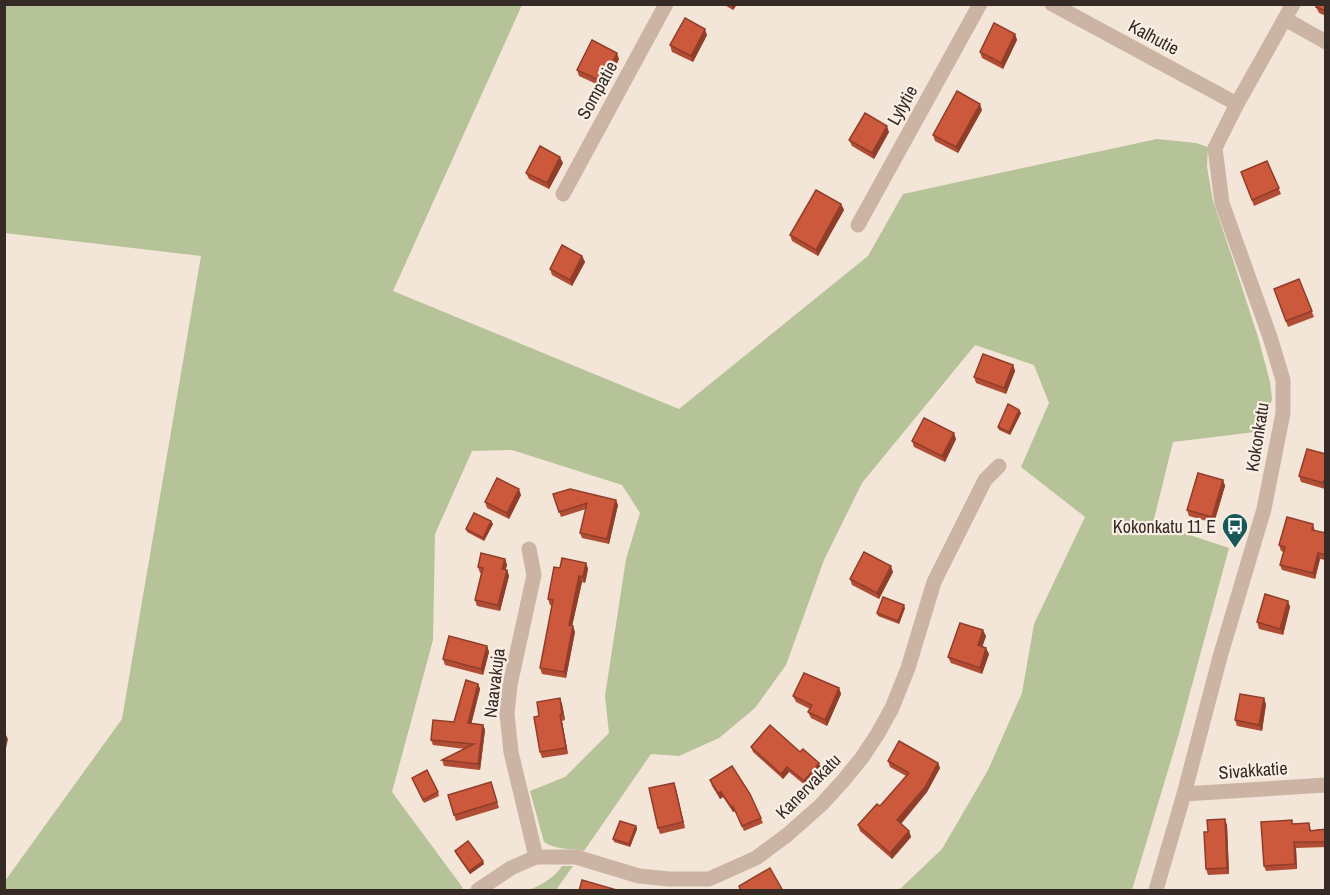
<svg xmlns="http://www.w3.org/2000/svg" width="1330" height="895" font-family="'Archivo Narrow',sans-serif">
<rect width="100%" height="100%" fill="#f3e5d8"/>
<g fill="#b6c297">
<path d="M5,5H522L393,291L679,409L868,256L903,194L1157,139L1196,143L1208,147L1207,167L1213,201L1233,260L1258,337L1270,382L1272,399L1263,431L1173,442L1153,523L1229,548L1178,737L1132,890H899L942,849L988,770L1022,693L1034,624L1085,517L1021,467L1049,403L1034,365L975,345L862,483L824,560L786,665L755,708L719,738L679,756L651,754L584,851C571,848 555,850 544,842L530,791L565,777L609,733L605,696L626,559L640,513L622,485L512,450L472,451L435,534L433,640L392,792L463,888L460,890H5V881L122,719L201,256L5,233Z"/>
<path d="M562,866H573L556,890H529C543,884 554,878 562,866Z"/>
</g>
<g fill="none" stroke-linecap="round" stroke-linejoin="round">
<g stroke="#cbb4a4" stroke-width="15">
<polyline points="1052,4 1237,104"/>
<polyline points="1285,19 1326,42"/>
<polyline points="563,194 666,4"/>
<polyline points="858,225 980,4"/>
<polyline points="529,549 534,575 510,685 507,714 511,752 536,857"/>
<polyline points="1184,794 1326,785"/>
<polyline points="478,890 511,868 536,857 576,857 639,876 669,879 709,879 756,858 787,835 821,805 842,782 861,759 877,735 892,708 908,668 934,582 985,480 999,466"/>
<polyline points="1156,890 1184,794 1220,657 1264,509 1283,413 1283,380 1270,337 1222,203 1215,148 1237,104 1293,4"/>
</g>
</g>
<g fill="#b04d34">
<polygon points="723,4 737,4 733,10"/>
<polygon points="1326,4 1326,16 1319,13 1316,7"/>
<polygon points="1015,34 1017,40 1003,69 982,58 980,52"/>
<polygon points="707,35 693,62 672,52 670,45"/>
<polygon points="619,59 605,88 579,76 577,70"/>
<polygon points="982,110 958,153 935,141 933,135"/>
<polygon points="889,132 874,159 852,146 849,140"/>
<polygon points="1267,161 1281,194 1254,206 1241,172"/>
<polygon points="563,163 549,189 529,179 526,173"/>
<polygon points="841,204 844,210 818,256 792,241 790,235"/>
<polygon points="582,256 585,262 572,286 552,275 550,269"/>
<polygon points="1299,279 1314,317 1288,327 1274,289"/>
<polygon points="1013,365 1015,371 1006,394 976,383 974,377"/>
<polygon points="1019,410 1021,413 1010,435 999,430 998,427"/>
<polygon points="956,439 945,462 914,447 912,441"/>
<polygon points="1326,454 1325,489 1301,482 1299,476"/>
<polygon points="1223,480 1225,486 1214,523 1189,516 1187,510"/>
<polygon points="553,494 618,505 609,544 582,538 580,533 586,509 561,517"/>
<polygon points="521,495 509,519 487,508 485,502"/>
<polygon points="491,521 493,524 484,541 467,532 466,529"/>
<polygon points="1313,524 1315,531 1326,533 1326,560 1320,559 1315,579 1282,570 1280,565 1284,552 1281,551 1279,545"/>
<polygon points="505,559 507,565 505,570 507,570 509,576 500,611 477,606 475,600 481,573 480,573 478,567"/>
<polygon points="586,563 588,569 585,583 582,582 572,626 575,632 566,678 542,674 540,668 552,606 550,605 548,599 560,568"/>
<polygon points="893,572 879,599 852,585 850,579"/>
<polygon points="1288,601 1290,607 1283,635 1259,629 1257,622"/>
<polygon points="905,608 899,624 878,616 877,613"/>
<polygon points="986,636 982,646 989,654 982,674 951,663 948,657"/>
<polygon points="487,646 489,652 483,675 445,665 443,659"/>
<polygon points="478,684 480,689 471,724 483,725 485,730 480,770 444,766 442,760 465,749 433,745 431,740 454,722"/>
<polygon points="839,688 841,694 827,726 811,718 808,712 810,709 796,702 793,696"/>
<polygon points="562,704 565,720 562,721 568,754 542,758 540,752"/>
<polygon points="1266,704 1262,731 1237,726 1235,720"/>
<polygon points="751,747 800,752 821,768 806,786 789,772 783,779 753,752"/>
<polygon points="888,761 938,763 940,768 927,792 901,824 909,831 911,837 892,859 860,831 858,825 880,806 906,776 890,767"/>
<polygon points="710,780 750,794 763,823 744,831 735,811 733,812 723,797 720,799 712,786"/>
<polygon points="413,781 438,792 439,796 424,803"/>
<polygon points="491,782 499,808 456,821 448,795"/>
<polygon points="676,789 685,828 660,834 658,828"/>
<polygon points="1294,824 1311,829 1311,830 1326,829 1326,847 1296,848 1297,869 1266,871 1264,866"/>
<polygon points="1227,825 1229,874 1208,875 1206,869 1208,832"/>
<polygon points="636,826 637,829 630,847 614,842 613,839"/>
<polygon points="455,851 484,864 470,874 456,854"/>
</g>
<g fill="#903e2a">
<polygon points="731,4 737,4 733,10"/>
<polygon points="705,29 707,35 693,62 691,56"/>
<polygon points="1015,34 1017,40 1003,69 1001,63"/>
<polygon points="617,53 619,59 605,88 603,82"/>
<polygon points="980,104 982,110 958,153 956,147"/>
<polygon points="887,126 889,132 874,159 872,153"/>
<polygon points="560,157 563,163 549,189 547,183"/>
<polygon points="841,204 844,210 818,256 816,250"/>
<polygon points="582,256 585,262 572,286 570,280"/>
<polygon points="1013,365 1015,371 1006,394 1004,388"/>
<polygon points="1019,410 1021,413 1010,435 1009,432"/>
<polygon points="954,433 956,439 945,462 942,456"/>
<polygon points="1326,475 1325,489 1323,483"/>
<polygon points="1223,480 1225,486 1214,523 1212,517"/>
<polygon points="519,489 521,495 509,519 507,513"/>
<polygon points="616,500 618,505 609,544 607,539"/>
<polygon points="491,521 493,524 484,541 483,538"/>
<polygon points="1318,553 1320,559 1315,579 1313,573"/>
<polygon points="505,559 507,565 504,575 502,569"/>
<polygon points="586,563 588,569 585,583 583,577"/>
<polygon points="891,566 893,572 879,599 877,593"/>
<polygon points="507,570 509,576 500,611 498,605"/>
<polygon points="579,576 582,582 571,631 569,625"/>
<polygon points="1288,601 1290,607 1283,635 1280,629"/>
<polygon points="904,605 905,608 899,624 898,621"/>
<polygon points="573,626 575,632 566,678 564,672"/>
<polygon points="983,630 986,636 981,651 978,645"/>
<polygon points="487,646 489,652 483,675 481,669"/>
<polygon points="986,648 989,654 982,674 980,668"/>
<polygon points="478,684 480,689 470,729 468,723"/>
<polygon points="839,688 841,694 827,726 825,720"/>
<polygon points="560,698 562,704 565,720 562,714"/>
<polygon points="1264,698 1266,704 1262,731 1259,725"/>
<polygon points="560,715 562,721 568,754 566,748"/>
<polygon points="483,725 485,730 480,770 478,764"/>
<polygon points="4,731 8,739 4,757"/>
<polygon points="819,763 821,768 806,786 804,781"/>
<polygon points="938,763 940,768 927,792 899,826 897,820"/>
<polygon points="787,767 789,772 783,779 781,774"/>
<polygon points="674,783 676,789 685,828 683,822"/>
<polygon points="721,792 723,797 720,799 718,793"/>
<polygon points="733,806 735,811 733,812 731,807"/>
<polygon points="1225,819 1227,825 1229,874 1227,868"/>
<polygon points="636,826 637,829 630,847 629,844"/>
<polygon points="909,831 911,837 892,859 890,853"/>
<polygon points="1294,842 1296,848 1297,869 1295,864"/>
<polygon points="483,861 484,864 470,874 469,871"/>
</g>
<g fill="#cd593c" stroke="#903e2a" stroke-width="1.5">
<polygon points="1317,4 1326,4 1326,11 1316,7"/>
<polygon points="685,18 705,29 691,56 670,45"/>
<polygon points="994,23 1015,34 1001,63 980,52"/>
<polygon points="592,40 617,53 603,82 577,70"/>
<polygon points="957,91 980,104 956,147 933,135"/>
<polygon points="865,113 887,126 872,153 849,140"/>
<polygon points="540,146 560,157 547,183 526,173"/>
<polygon points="1267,161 1279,188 1252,200 1241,172"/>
<polygon points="816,190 841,204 816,250 790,235"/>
<polygon points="562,245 582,256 570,280 550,269"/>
<polygon points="1299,279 1312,311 1286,321 1274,289"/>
<polygon points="983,354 1013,365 1004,388 974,377"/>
<polygon points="1008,404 1019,410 1009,432 998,427"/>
<polygon points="924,418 954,433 942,456 912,441"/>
<polygon points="1307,449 1326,454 1326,475 1323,483 1299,476"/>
<polygon points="1198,473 1223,480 1212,517 1187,510"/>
<polygon points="497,478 519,489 507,513 485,502"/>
<polygon points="570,489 616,500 607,539 580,533 587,503 559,512 553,494"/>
<polygon points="474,513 491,521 483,538 466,529"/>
<polygon points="1287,517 1313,524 1312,530 1326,533 1326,555 1318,553 1313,573 1280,565 1285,547 1279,545"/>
<polygon points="864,552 891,566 877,593 850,579"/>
<polygon points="481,553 505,559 502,569 507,570 498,605 475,600 483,568 478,567"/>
<polygon points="562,558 586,563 583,577 579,576 569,625 573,626 564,672 540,668 553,600 548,599 554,567 560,568"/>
<polygon points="1265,594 1288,601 1280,629 1257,622"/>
<polygon points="883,597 904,605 898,621 877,613"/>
<polygon points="960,623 983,630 978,645 986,648 980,668 948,657"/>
<polygon points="449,636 487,646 481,669 443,659"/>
<polygon points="804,673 839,688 825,720 808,712 812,705 793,696"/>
<polygon points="466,680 478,684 468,723 483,725 478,764 442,760 474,744 431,740 433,720 454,722"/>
<polygon points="1240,694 1264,698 1259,725 1235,720"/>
<polygon points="560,698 562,714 560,715 566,748 540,752 534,717 539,716 537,702"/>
<polygon points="770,725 800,752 803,749 819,763 804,781 787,767 781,774 751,747"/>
<polygon points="899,741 938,763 925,787 897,820 909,831 890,853 858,825 877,804 880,806 909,773 888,761"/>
<polygon points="732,766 750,794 761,818 742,826 733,806 731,807 721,792 718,793 710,780"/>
<polygon points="427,770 438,792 423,800 412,778"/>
<polygon points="491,782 497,802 454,815 448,795"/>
<polygon points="674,783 683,822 658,828 649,788"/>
<polygon points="1225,819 1227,868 1206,869 1204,832 1208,832 1207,820"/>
<polygon points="1292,820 1292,824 1309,823 1310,831 1326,829 1326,842 1294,842 1295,864 1264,866 1261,822"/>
<polygon points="620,821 636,826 629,844 613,839"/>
<polygon points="468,841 483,861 469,871 455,851"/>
<polygon points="770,868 783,891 741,891 739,886"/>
<polygon points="582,880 620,891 579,891"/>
</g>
<defs>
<g id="bus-pin" transform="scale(1.35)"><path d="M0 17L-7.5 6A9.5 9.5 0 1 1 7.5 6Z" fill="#195859" stroke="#faefe5"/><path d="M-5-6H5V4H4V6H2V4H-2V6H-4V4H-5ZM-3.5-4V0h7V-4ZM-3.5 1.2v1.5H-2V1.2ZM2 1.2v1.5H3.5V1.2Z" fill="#fff"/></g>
</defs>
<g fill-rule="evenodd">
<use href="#bus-pin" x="1235" y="526"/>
</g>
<g text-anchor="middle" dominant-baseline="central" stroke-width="4.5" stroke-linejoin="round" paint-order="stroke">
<g font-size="18" fill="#362a26" stroke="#faefe5">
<text transform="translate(1154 37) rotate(28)">Kalhutie</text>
<text transform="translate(597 90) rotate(-61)">Sompatie</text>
<text transform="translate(902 105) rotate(-61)">Lylytie</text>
<text transform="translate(1257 437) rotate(-81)">Kokonkatu</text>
<text transform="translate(494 683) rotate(-83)">Naavakuja</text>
<text transform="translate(1253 770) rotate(-4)">Sivakkatie</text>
<text transform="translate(808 786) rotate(-45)">Kanervakatu</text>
</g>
<g font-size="18" fill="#362a26" stroke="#faefe5" text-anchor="end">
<text x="1216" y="526">Kokonkatu 11 E</text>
</g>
</g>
<rect width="1330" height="895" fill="none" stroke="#362a26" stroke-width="12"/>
</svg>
